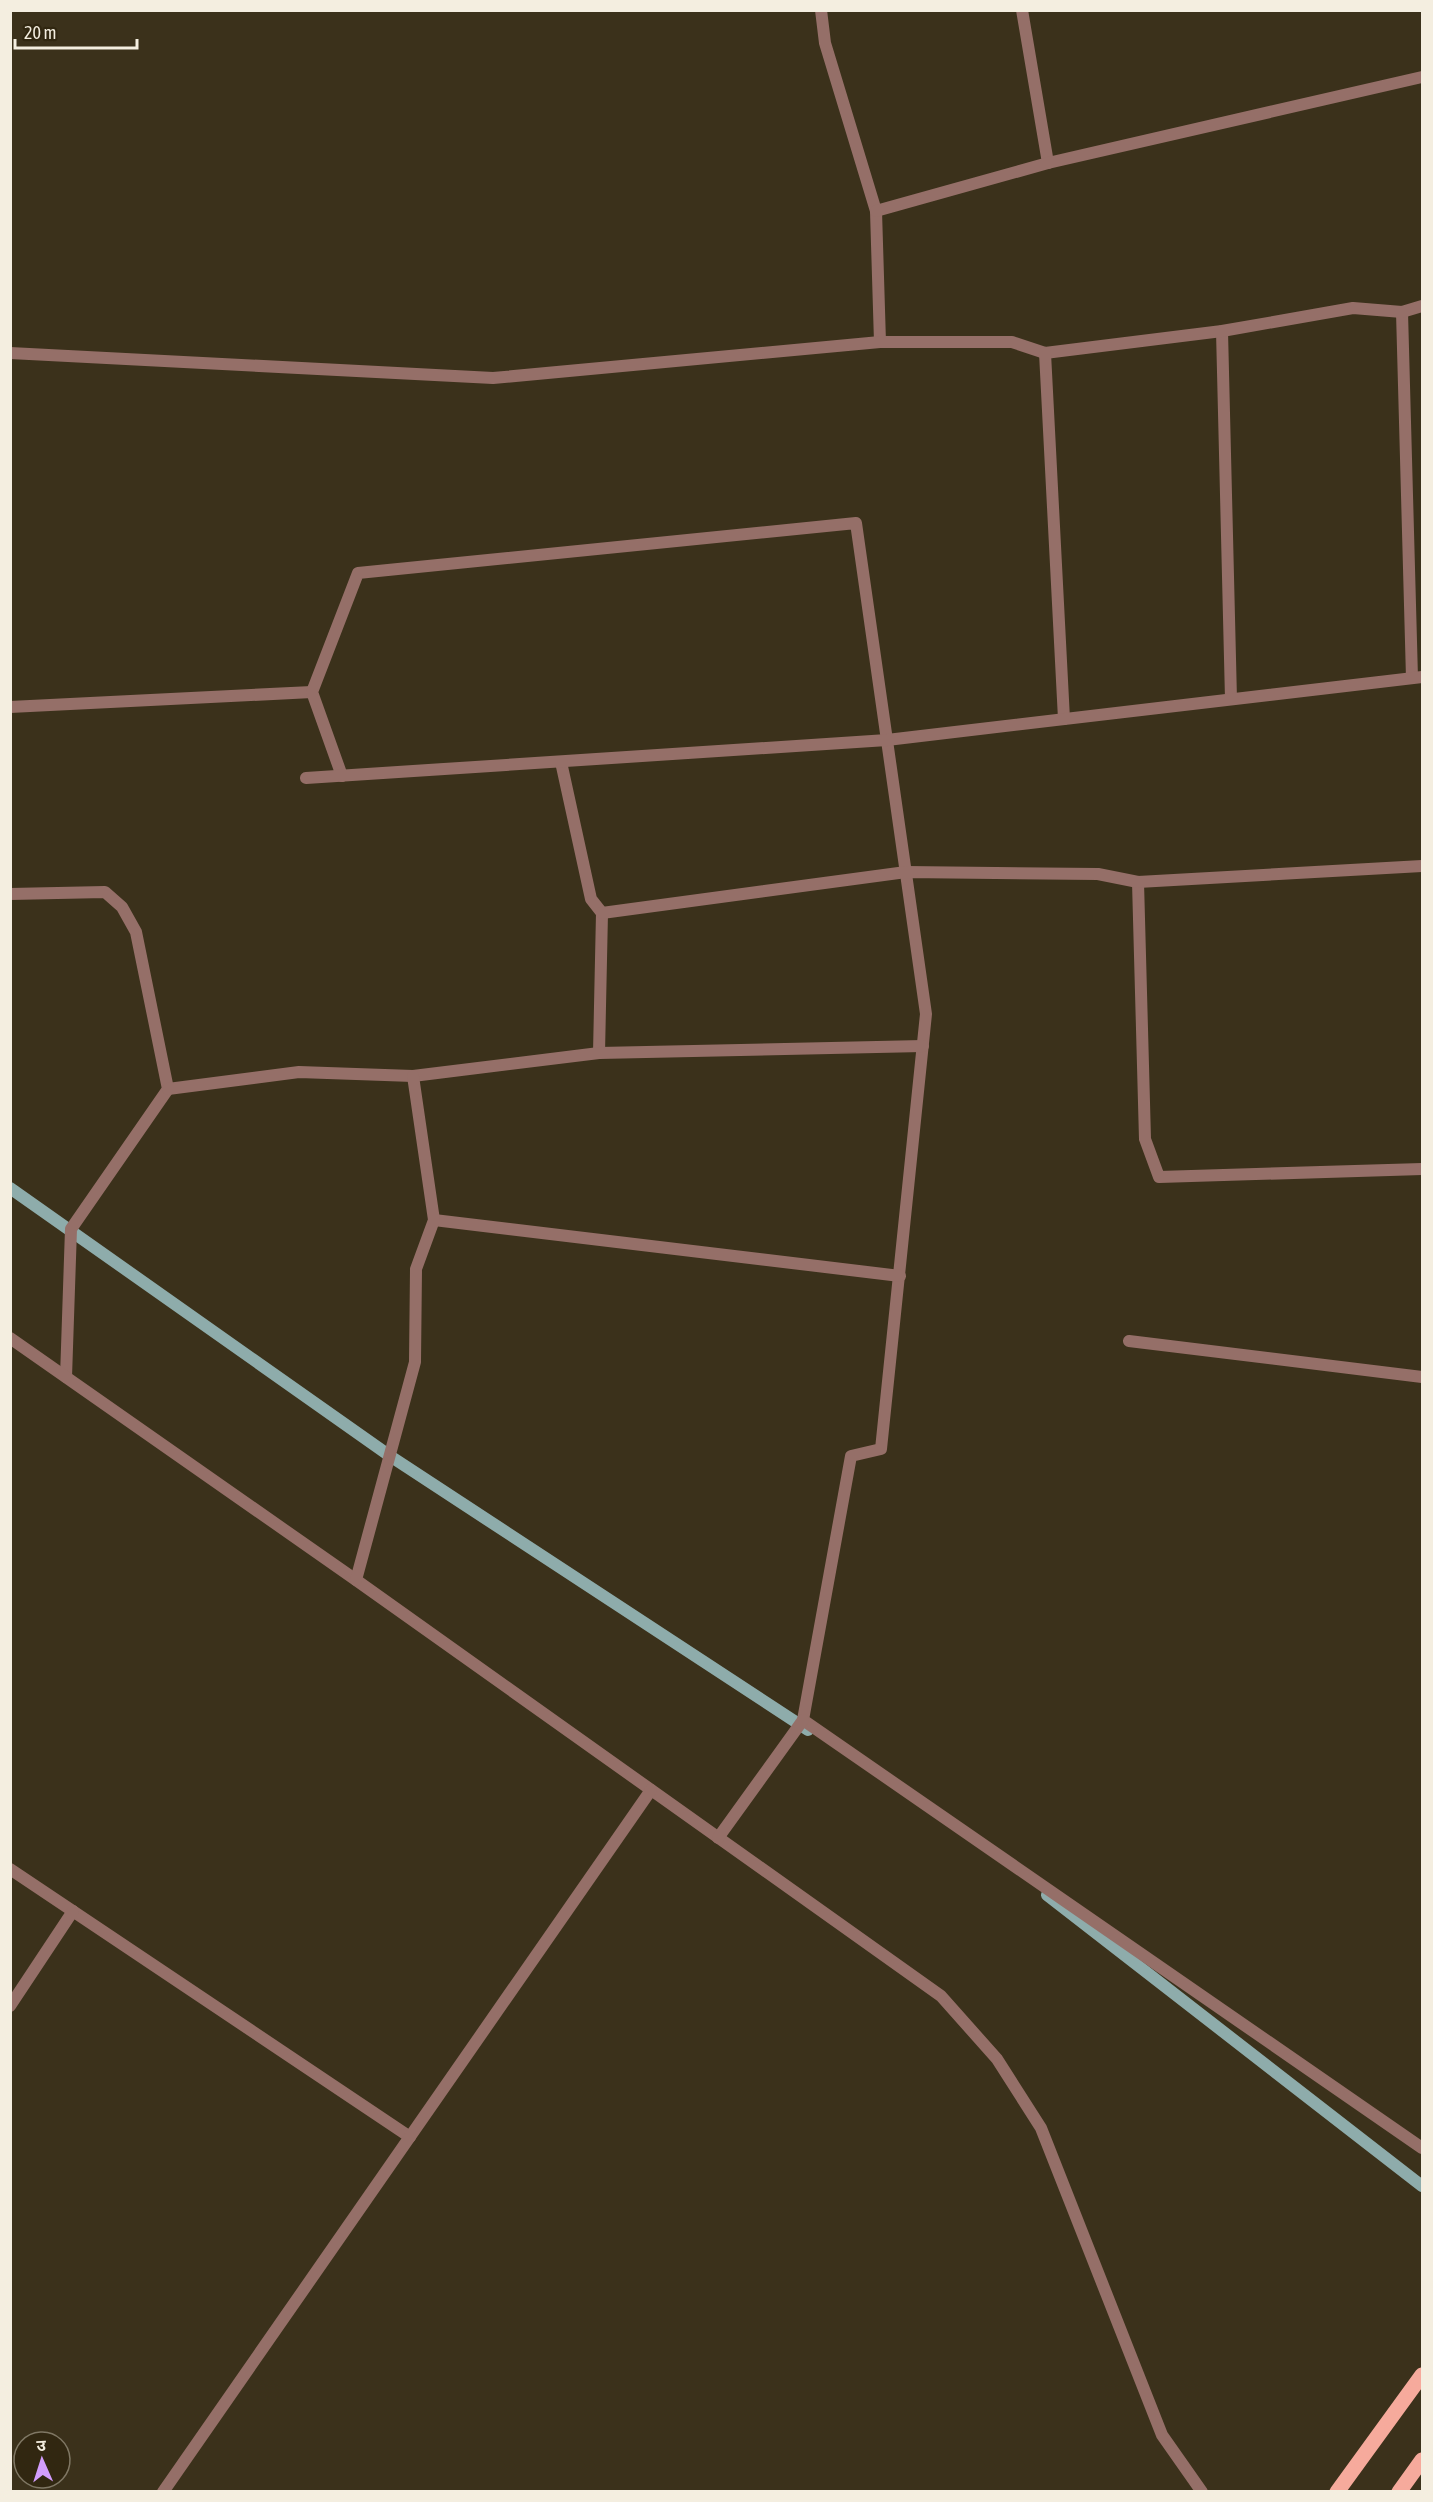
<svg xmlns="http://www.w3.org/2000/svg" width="1433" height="2502" font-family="'Asap Condensed','Noto Sans Devanagari',sans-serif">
<rect width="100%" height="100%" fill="#3b311b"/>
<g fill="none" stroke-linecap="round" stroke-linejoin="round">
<g stroke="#8eacab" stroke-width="12">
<polyline points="10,1188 390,1456 808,1730"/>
<polyline points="1047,1895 1422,2186"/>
</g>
<g stroke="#956f68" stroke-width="12">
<polyline points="821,10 825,43 876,211 880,342"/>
<polyline points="1022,10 1048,163"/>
<polyline points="876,211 1048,163 1422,77"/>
<polyline points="1402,312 1412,678"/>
<polyline points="1222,331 1231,699"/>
<polyline points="10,353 493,378 880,342 1012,342 1045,353 1222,331 1353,308 1402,312 1422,306"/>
<polyline points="1045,353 1064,719"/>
<polyline points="10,707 312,692"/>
<polyline points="561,762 591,899 602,913 599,1053"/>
<polyline points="342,776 312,692 358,573 856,523 926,1014 881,1449 851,1456 803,1720 1422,2148"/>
<polyline points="306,778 887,740 1422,677"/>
<polyline points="1138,882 1145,1139 1159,1177 1422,1169"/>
<polyline points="10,894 105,892 122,907 136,932 168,1089 71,1229 66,1377"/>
<polyline points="602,913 906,872 1098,874 1138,882 1422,866"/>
<polyline points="168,1089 299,1072 413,1076 599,1053 923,1046"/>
<polyline points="434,1220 900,1276"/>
<polyline points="10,1338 356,1580 941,1996 997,2059 1041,2128 1162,2435 1202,2492"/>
<polyline points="1129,1341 1422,1377"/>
<polyline points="356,1580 415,1362 416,1269 434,1220 413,1076"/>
<polyline points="718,1838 803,1720"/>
<polyline points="10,1869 410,2137"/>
<polyline points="10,2006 73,1911"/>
<polyline points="163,2492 651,1790"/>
</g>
<g stroke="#f6aa9c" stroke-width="15">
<polyline points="1337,2492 1422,2375"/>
<polyline points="1399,2492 1422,2460"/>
</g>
</g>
<rect width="1433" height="2502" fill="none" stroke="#f4eee0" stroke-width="24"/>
<g transform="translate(42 2460) rotate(357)"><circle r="28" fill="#312711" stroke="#7f7764" stroke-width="1.5"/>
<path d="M0-4.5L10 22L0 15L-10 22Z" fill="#d29dfd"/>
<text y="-9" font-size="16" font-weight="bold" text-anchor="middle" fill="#f4eee0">उ</text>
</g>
<path d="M15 39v9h122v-9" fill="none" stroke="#f4eee0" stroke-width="3"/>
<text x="24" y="39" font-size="18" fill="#f4eee0" stroke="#312711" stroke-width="4.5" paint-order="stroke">20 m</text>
</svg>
